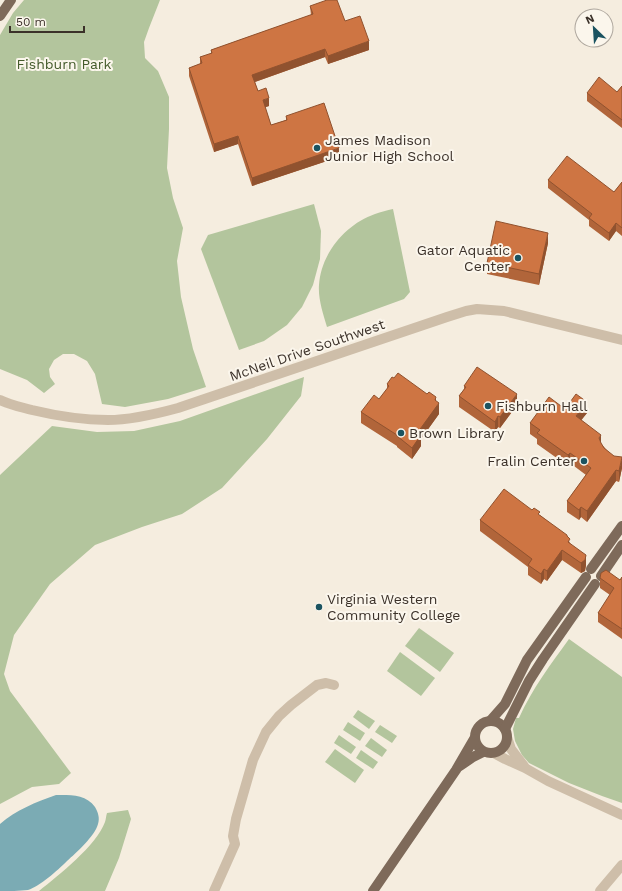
<svg xmlns="http://www.w3.org/2000/svg" width="622" height="891" font-family="'Work Sans',sans-serif">
<rect width="100%" height="100%" fill="#f5eddf"/>
<g fill="#b3c59d">
<polygon points="24,0 160,0 149,28 144,42 145,58 158,71 169,97 169,129 167,168 173,198 183,228 177,261 181,297 193,349 206,387 168,399 125,407 102,404 95,374 87,361 74,354 63,354 54,360 49,369 50,377 55,384 44,393 27,380 0,369 0,35 13,13"/>
<polygon points="314,204 321,231 320,259 313,285 302,307 287,325 264,341 239,350 201,249 208,235"/>
<path d="M393,209L410,292L404,299L327,327C323,313 318,299 319,285C321,253 346,224 375,214C381,212 387,210 393,209Z"/>
<polygon points="304,377 301,396 267,439 222,488 182,514 142,527 95,545 50,584 14,635 4,674 10,691 71,773 59,784 32,787 0,804 0,475 52,426 97,432 134,431 180,421"/>
<polygon points="419,628 454,653 440,672 405,646"/>
<path d="M569,639L622,677V803L602,796L569,783L529,763L522,755L515,741L513,729L516,718H519C532,689 551,664 569,639Z"/>
<polygon points="400,652 435,678 421,696 387,671"/>
<polygon points="358,710 375,721 369,729 353,717"/>
<polygon points="348,722 365,733 360,741 343,730"/>
<polygon points="380,725 397,736 392,743 375,732"/>
<polygon points="339,735 356,747 351,754 334,743"/>
<polygon points="371,738 387,750 382,757 365,746"/>
<polygon points="335,749 364,770 355,783 325,762"/>
<polygon points="361,750 378,762 373,769 356,758"/>
<path d="M128,810L131,819L119,858L105,891H39C59,875 96,846 105,822C106,819 106,816 107,813Z"/>
</g>
<path fill="#7babb4" d="M56,795C70,795 86,794 95,807C98,812 100,818 98,824C95,836 76,853 67,861C57,871 40,886 28,890C20,891 8,891 0,891V824C16,810 36,802 56,795Z"/>
<g fill="none" stroke-linecap="round" stroke-linejoin="round">
<g stroke="#cebea9" stroke-width="10">
<path d="M0,400C10,405 21,407 32,410C57,416 83,420 108,420C132,420 156,414 178,408L447,317L466,311L477,309L504,311L622,340"/>
<polyline points="507,737 511,749 524,766"/>
<polyline points="494,753 505,759 525,768 548,781 622,815"/>
<polyline points="214,891 235,844 233,836 236,819 253,760 266,732 279,716 291,705 317,685 326,683 334,685"/>
<polyline points="600,891 622,865"/>
</g>
<g stroke="#7e6a5a" stroke-width="10">
<polyline points="0,16 11,0"/>
<polyline points="591,569 622,526"/>
<polyline points="601,576 622,545"/>
<circle cx="491" cy="737" r="16"/>
<polyline points="490,721 505,704 527,660 586,577"/>
<polyline points="505,729 529,681 543,659 595,584"/>
<polyline points="460,766 473,757 483,752"/>
<polyline points="373,891 456,770 474,739"/>
</g>
</g>
<g fill="#b1653a">
<polygon points="310,6 345,21 369,50 328,64 325,57 255,82 258,91 269,106 265,107 271,125 286,120 286,116 339,157 252,186 238,144 214,152 189,76 189,68 200,64 200,57 211,54 211,50 311,15"/>
<polygon points="622,86 622,128 587,101 587,93 617,92"/>
<polygon points="548,180 614,192 622,182 622,236 616,231 609,241 589,226 589,220 548,188"/>
<polygon points="548,243 539,285 487,274 487,263"/>
<polygon points="387,384 436,401 439,414 421,439 421,446 412,459 397,447 397,446 361,423 361,412 379,399 387,389"/>
<polygon points="464,386 517,405 500,428 498,427 495,432 459,407 459,396 464,389"/>
<polygon points="565,409 587,413 581,420 622,468 619,482 616,481 587,522 581,517 579,520 567,512 567,501 586,475 570,463 568,466 537,444 537,439 530,434 530,423"/>
<polygon points="540,515 567,537 570,543 586,565 585,571 581,573 562,560 547,581 544,579 541,584 528,575 528,567 480,531 480,520"/>
<polygon points="622,577 622,639 598,622 598,613 610,595 600,588 600,578 620,580"/>
</g>
<g fill="#90522f">
<polygon points="369,41 369,50 328,64 328,56"/>
<polygon points="325,49 325,57 252,83 252,75"/>
<polygon points="269,98 269,106 263,108 263,100"/>
<polygon points="238,136 238,144 214,152 214,144"/>
<polygon points="339,148 339,157 252,186 252,178"/>
<polygon points="616,223 616,231 609,241 609,233"/>
<polygon points="548,233 548,243 539,285 539,274"/>
<polygon points="517,394 517,405 500,428 500,417"/>
<polygon points="436,397 436,407 439,403 439,414 421,439 421,446 412,459 412,448"/>
<polygon points="587,402 587,413 576,427 576,416"/>
<polygon points="498,416 498,427 495,432 495,422"/>
<polygon points="601,435 601,445 599,438"/>
<polygon points="570,453 570,463 568,466 568,455"/>
<polygon points="622,457 622,468 619,482 619,471"/>
<polygon points="616,470 616,481 587,522 587,511"/>
<polygon points="581,507 581,517 579,520 579,510"/>
<polygon points="562,550 562,560 547,581 547,571"/>
<polygon points="586,555 586,565 585,571 581,573 581,563"/>
<polygon points="544,569 544,579 541,584 541,574"/>
</g>
<g fill="#ce7543" stroke="#90522f">
<polygon points="327,0 337,0 345,21 360,16 369,41 328,56 325,49 252,75 258,91 266,88 269,98 263,100 271,125 287,120 286,116 324,103 339,148 252,178 238,136 214,144 189,68 202,63 200,57 212,53 211,50 313,14 310,6"/>
<polygon points="599,77 617,92 622,86 622,120 587,93"/>
<polygon points="567,156 614,192 622,182 622,228 616,223 609,233 589,218 592,214 548,180"/>
<polygon points="496,221 548,233 539,274 487,263"/>
<polygon points="477,367 517,394 500,417 498,416 495,422 459,396 466,387 464,386"/>
<polygon points="398,373 427,394 429,392 436,397 435,400 439,403 418,432 421,435 412,448 397,436 397,435 361,412 374,395 379,399 389,386 387,384 392,377 394,378"/>
<polygon points="576,394 587,402 576,416 601,435 599,438 601,443 604,448 614,456 622,457 619,471 616,470 587,511 581,507 579,510 567,501 591,468 570,453 568,455 537,433 540,430 530,423 549,397 565,409"/>
<polygon points="504,489 532,510 534,508 540,512 538,514 567,535 567,536 570,539 568,542 586,555 585,560 581,563 562,550 547,571 544,569 541,574 528,565 532,559 480,520"/>
<polygon points="606,570 620,580 622,577 622,629 598,613 614,588 600,578 601,573"/>
</g>
<g fill="#1b5360" stroke="#fbf6ec" stroke-width="1.5">
<circle cx="317" cy="148" r="4"/>
<circle cx="518" cy="258" r="4"/>
<circle cx="488" cy="406" r="4"/>
<circle cx="401" cy="433" r="4"/>
<circle cx="584" cy="461" r="4"/>
<circle cx="319" cy="607" r="4"/>
</g>
<g text-anchor="middle" dominant-baseline="central" stroke-width="4" stroke-linejoin="round" paint-order="stroke">
<g font-size="14" fill="#445b2b" stroke="#fbf6ec">
<text x="64" y="64">Fishburn Park</text>
</g>
<g font-size="14" fill="#3b3129" stroke="#fbf6ec" text-anchor="start">
<text x="325" y="140">James Madison<tspan x="325" dy="16">Junior High School</tspan></text>
<text x="510" y="250" text-anchor="end">Gator Aquatic<tspan x="510" dy="16">Center</tspan></text>
<text x="496" y="406">Fishburn Hall</text>
<text x="409" y="433">Brown Library</text>
<text x="576" y="461" text-anchor="end">Fralin Center</text>
<text x="327" y="599">Virginia Western<tspan x="327" dy="16">Community College</tspan></text>
</g>
<g font-size="14" fill="#3b3129" stroke="#fbf6ec">
<text transform="translate(307 350) rotate(-19)">McNeil Drive Southwest</text>
</g>
</g>
<g transform="translate(594 28) rotate(335)"><circle r="19" fill="#fbf6ec" stroke="#aea79e"/>
<path d="M0-3L7 15L0 10L-7 15Z" fill="#1b5360"/>
<text y="-6" font-size="11" font-weight="bold" text-anchor="middle" fill="#3b3129">N</text>
</g>
<path d="M10 26v6h74v-6" fill="none" stroke="#3b3129" stroke-width="2"/>
<text x="16" y="26" font-size="12" fill="#3b3129" stroke="#fbf6ec" stroke-width="3" paint-order="stroke">50 m</text>
</svg>
